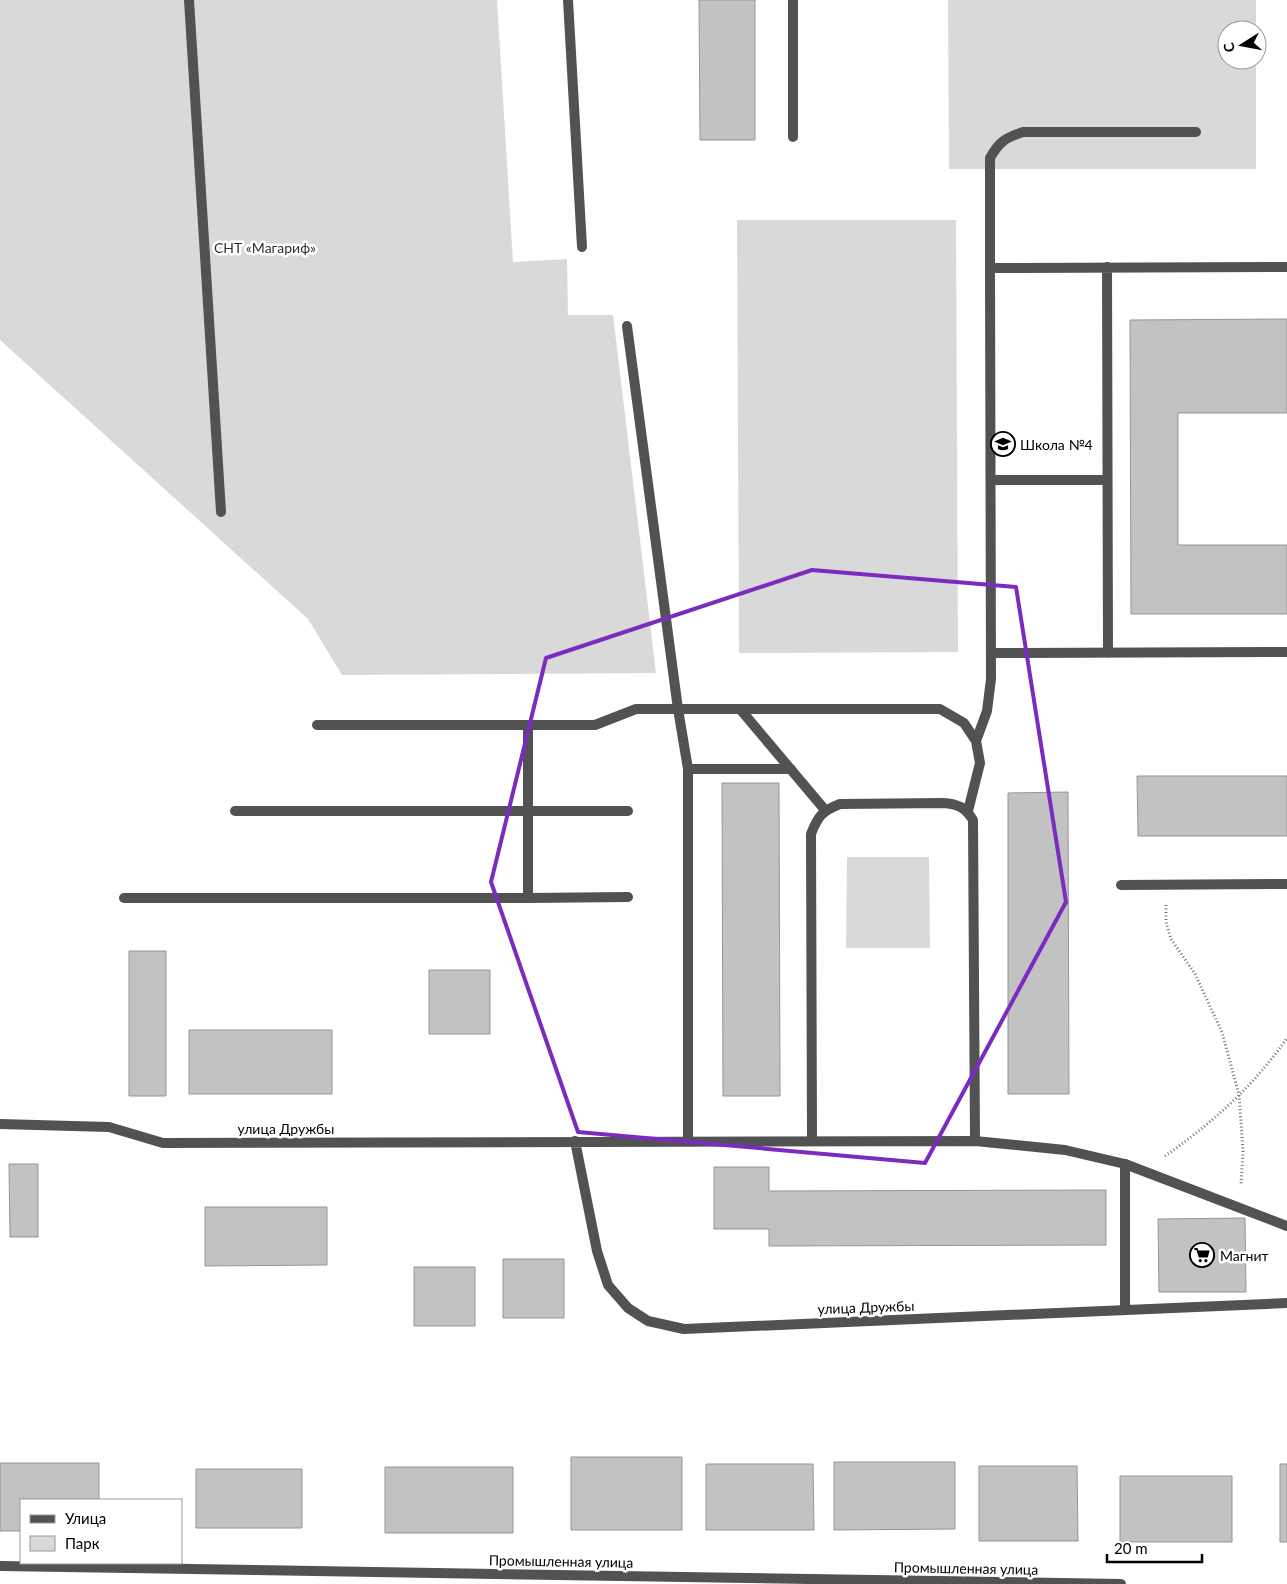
<svg xmlns="http://www.w3.org/2000/svg" width="1287" height="1584" font-family="Lato,sans-serif">
  <style>
    .green { fill: #d9d9d9 }
    .building { fill: #c2c2c2; stroke: #969696 }
    .lines { fill: none; stroke-linecap: round; stroke-linejoin: round }
    .path { stroke: #747474; stroke-width: 3; stroke-dasharray: 1 2.5; stroke-linecap: butt }
    .service { stroke: #525252; stroke-width: 10 }
    .minor { stroke: #525252; stroke-width: 10 }
    .marked { fill: none; stroke: #7b2cbf; stroke-width: 4; stroke-linejoin: round }
    .labels { text-anchor: middle; dominant-baseline: central; stroke-width: 5; stroke-linejoin: round; paint-order: stroke }
    .park-label { font-size: 14px; fill: #303030; stroke: #fff }
    .poi-label { font-size: 14px; fill: #000; stroke: #fff; text-anchor: start }
    .street-label { font-size: 14px; fill: #000; stroke: #fff }
  </style>
  <rect width="100%" height="100%" fill="#fff"/>
  <path class="green" d="M0 0H497L513 262 567 259 568 315H613L656 673 342 675 308 619 0 340Z
    M948 0H1256V30H1227V60H1256V169H949Z
    M737 220H956L958 652 739 653Z
    M847 857H929L930 948H846Z"/>
  <path class="building" d="M699 0H755V140H700Z
    M1287 319V413H1178V545H1287V614H1131L1130 320Z
    M1137 776H1287V836H1138Z
    M722 783H779L780 1096H723Z
    M1068 792 1069 1094H1008V793Z
    M129 951H166V1096H129Z
    M429 970H490V1034H429Z
    M189 1030H332V1094H189Z
    M9 1164H38V1237H10Z
    M714 1167H769V1191L1106 1190V1245L769 1246V1229H714Z
    M205 1207H327V1265L205 1266Z
    M1245 1218 1246 1292H1159L1158 1219Z
    M503 1259H564V1318H503Z
    M414 1267H475V1326H414Z
    M571 1457H682V1530H571Z
    M834 1462H955V1529L834 1530Z
    M0 1463H99V1500H21V1531H0Z
    M706 1464H813L814 1530H706Z
    M1280 1464H1287V1542H1280Z
    M979 1466H1077L1078 1541H979Z
    M385 1467H513V1533H385Z
    M196 1469H302V1528H196Z
    M1120 1476H1232V1542H1120Z"/>
  <g class="lines">
    <path class="path" d="M1166 905V922L1171 939 1195 974 1222 1032 1239 1095 1243 1151 1241 1185
      M1165 1156C1211 1124 1255 1085 1287 1038"/>
    <path class="service" d="M189 0 221 512
      M568 0 582 247
      M793 0V137
      M1107 267 1108 653
      M990 268V158C999 142 1005 138 1023 132H1196
      M991 480H1107
      M991 653 1287 652
      M740 709 825 810
      M317 725H595L636 709H678L627 326
      M976 741 987 711 991 679 990 268 1287 267
      M688 769H791
      M235 811H628
      M1121 885 1287 884
      M124 898H528V725
      M528 898 628 897
      M688 1141V769L678 709H940L964 723 976 741 980 763 968 811
      M812 1141 811 834C818 816 822 811 840 804L943 803C958 804 965 807 973 820L975 1141
      M1125 1164V1310"/>
    <path class="minor" d="M0 1124 109 1127 163 1143 975 1141 1065 1150 1125 1164 1287 1226
      M575 1141 597 1251 608 1285 628 1308 648 1321 684 1329 1287 1303
      M0 1566 1121 1584"/>
  </g>
  <path class="marked" d="M812 570 1016 587 1066 902 925 1163 578 1132 491 882 546 658Z"/>
  <defs>
    <symbol id="school-ring" viewBox="-11 -11 22 22"><circle r="9.5" fill="#fff" stroke="#000" stroke-width="1.5"/><path d="M0-5L7-2L0 1L-7-2ZM-4 1L0 2.5L4 1V4Q0 6-4 4Z" fill="#000"/></symbol>
    <symbol id="supermarket-ring" viewBox="-11 -11 22 22"><circle r="9.5" fill="#fff" stroke="#000" stroke-width="1.5"/><path d="M-6-5.5h2.5l.6 2H6L4.5 2H-2.5L-4.4-4H-6ZM-1.5 3.2a1.3 1.3 0 1 0 .1 0ZM3 3.2a1.3 1.3 0 1 0 .1 0Z" fill="#000"/></symbol>
  </defs>
  <g fill-rule="evenodd">
    <use href="#school-ring" x="989" y="430" width="28" height="28"/>
    <use href="#supermarket-ring" x="1188" y="1241" width="28" height="28"/>
  </g>
  <g class="labels">
    <g class="park-label">
      <text x="265" y="247">СНТ «Магариф»</text>
    </g>
    <g class="poi-label">
      <text x="1020" y="444">Школа №4</text>
      <text x="1220" y="1255">Магнит</text>
    </g>
    <g class="street-label">
      <text x="286" y="1128">улица Дружбы</text>
      <text transform="translate(866 1307) rotate(-2)">улица Дружбы</text>
      <text transform="translate(561 1561) rotate(1)">Промышленная улица</text>
      <text transform="translate(966 1568) rotate(1)">Промышленная улица</text>
    </g>
  </g>
  <rect x="20" y="1499" width="162" height="65" fill="#ffffff" stroke="#999999"/>
  <rect x="30" y="1515" width="25" height="8" fill="#525252" stroke="#999999"/>
  <text x="65" y="1524" font-size="15" fill="#000000">Улица</text>
  <rect x="30" y="1536" width="25" height="15" fill="#d9d9d9" stroke="#999999"/>
  <text x="65" y="1549" font-size="15" fill="#000000">Парк</text>
  <g transform="translate(1242 45) rotate(259)"><circle r="24" fill="#ffffff" stroke="#999999"/>
  <path d="M0-4L9 19L0 12L-9 19Z" fill="#000000"/>
  <text y="-8" font-size="14" font-weight="bold" text-anchor="middle" fill="#000000">С</text>
  </g>
  <path d="M1107 1554v8h95v-8" fill="none" stroke="#000000" stroke-width="2.5"/>
  <text x="1114" y="1554" font-size="15" fill="#000000" stroke="#ffffff" stroke-width="4" paint-order="stroke">20 m</text>
</svg>
